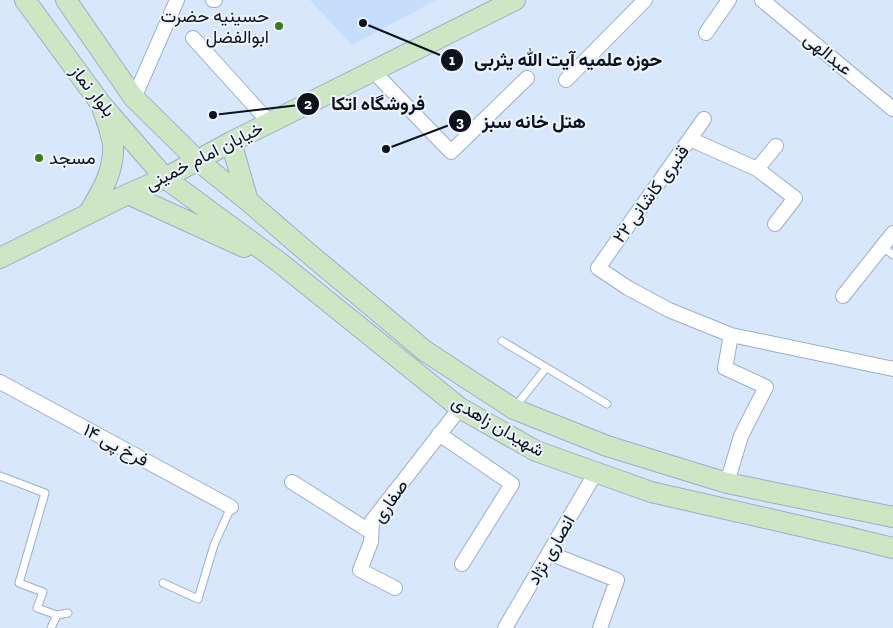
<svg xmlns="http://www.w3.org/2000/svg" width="893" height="628" font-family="'Zilla Slab',Vazirmatn,serif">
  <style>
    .built { fill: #c7ddfd }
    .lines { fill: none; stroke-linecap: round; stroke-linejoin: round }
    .lane-casing { stroke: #9daec7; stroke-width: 9 }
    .street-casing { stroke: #9daec7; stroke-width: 16 }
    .secondary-casing { stroke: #9daec7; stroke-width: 22 }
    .lane { stroke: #fff; stroke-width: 7 }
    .street { stroke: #fff; stroke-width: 14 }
    .secondary { stroke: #cfe6c5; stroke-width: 20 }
    .poi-dot { fill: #397a18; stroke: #edf4fe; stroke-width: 2 }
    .labels { text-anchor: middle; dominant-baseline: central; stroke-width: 4; stroke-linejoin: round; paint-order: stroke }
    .poi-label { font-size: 18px; fill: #0c121b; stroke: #edf4fe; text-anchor: end }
    .street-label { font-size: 18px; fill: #0c121b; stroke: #edf4fe }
    .leader { fill: none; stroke: #0c121b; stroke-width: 2 }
    .callout-dot { fill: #0c121b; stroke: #edf4fe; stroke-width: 2 }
    .mark-label { font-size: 15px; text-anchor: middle; font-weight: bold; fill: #fff }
    .callout-label { font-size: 19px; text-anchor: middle; font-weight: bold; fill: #0c121b; stroke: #edf4fe; stroke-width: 4; stroke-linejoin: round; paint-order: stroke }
  </style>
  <rect width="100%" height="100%" fill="#d9e7fc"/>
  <path class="built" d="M310 0H436L352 45Z"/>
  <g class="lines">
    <defs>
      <path id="lane" d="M882 246 893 255
        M502 341 607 404
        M515 407 546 368
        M0 476 45 493 19 583 43 592 37 608 57 615 51 628
        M163 583 198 599 214 545 231 507
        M57 615 68 613"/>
      <path id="street" d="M213 0H215
        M762 0 893 109
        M706 33 729 0
        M193 38 270 123
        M373 71 451 152 527 78
        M566 80 645 0
        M134 98 177 0
        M704 119 598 268 628 288 669 310 731 335 893 369
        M690 139 757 169 795 198 775 224
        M757 169 776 146
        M843 296 893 233
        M0 382 231 507
        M439 434 512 484 462 564
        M292 482 371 532
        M727 483 741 436 766 387 725 368 731 335
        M549 553 617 580 600 628
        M395 588 360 570 371 542 372 521 460 408
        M505 628 596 472"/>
      <path id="secondary" d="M25 0 101 104 165 178 279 262 460 408 536 451 651 492 844 536 893 548
        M66 0 134 98 197 160 248 201 300 246 425 351 514 409 607 446 727 483 893 517
        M231 142 248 201
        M128 194 244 247
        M88 214C101 193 115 170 113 144 111 133 107 121 103 110
        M0 258 128 194 165 178 231 142 515 0"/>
    </defs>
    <use href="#lane" class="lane-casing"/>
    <use href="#street" class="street-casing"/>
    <use href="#secondary" class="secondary-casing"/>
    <use href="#lane" class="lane"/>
    <use href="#street" class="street"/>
    <use href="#secondary" class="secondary"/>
  </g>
  <g class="poi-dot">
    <circle cx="279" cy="26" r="5"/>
    <circle cx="39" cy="158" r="5"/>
  </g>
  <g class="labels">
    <g class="poi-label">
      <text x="269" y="16">حسینیه حضرت<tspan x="269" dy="21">ابوالفضل</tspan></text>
      <text x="49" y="158" text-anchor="start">مسجد</text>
    </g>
    <g class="street-label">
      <text transform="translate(828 54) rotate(39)">عبدالهی</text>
      <text transform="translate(93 91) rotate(52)">بلوار نماز</text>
      <text transform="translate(204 156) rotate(-27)">خیابان امام خمینی</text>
      <text transform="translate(651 194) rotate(-54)">قنبری کاشانی ۲۲</text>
      <text transform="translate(498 426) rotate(30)">شهیدان زاهدی</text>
      <text transform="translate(116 445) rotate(28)">فرخ پی ۱۴</text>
      <text transform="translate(390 501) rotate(-55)">صفاری</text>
      <text transform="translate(551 550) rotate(-60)">انصاری نژاد</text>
    </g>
  </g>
  <path class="leader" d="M363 23L452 60M213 115L308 104M386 149L460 121"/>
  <g class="callout-dot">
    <circle cx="363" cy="23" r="5"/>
    <circle cx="213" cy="115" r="5"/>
    <circle cx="386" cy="149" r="5"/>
    <circle cx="452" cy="60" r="12"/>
    <circle cx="308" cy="104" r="12"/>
    <circle cx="460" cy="121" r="12"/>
  </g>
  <g class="mark-label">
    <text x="452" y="65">1</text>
    <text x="308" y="109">2</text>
    <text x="460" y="127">3</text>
  </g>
  <g class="callout-label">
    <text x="568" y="66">حوزه علمیه آیت الله یثربی</text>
    <text x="378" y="110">فروشگاه اتکا</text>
    <text x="534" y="128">هتل خانه سبز</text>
  </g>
</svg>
